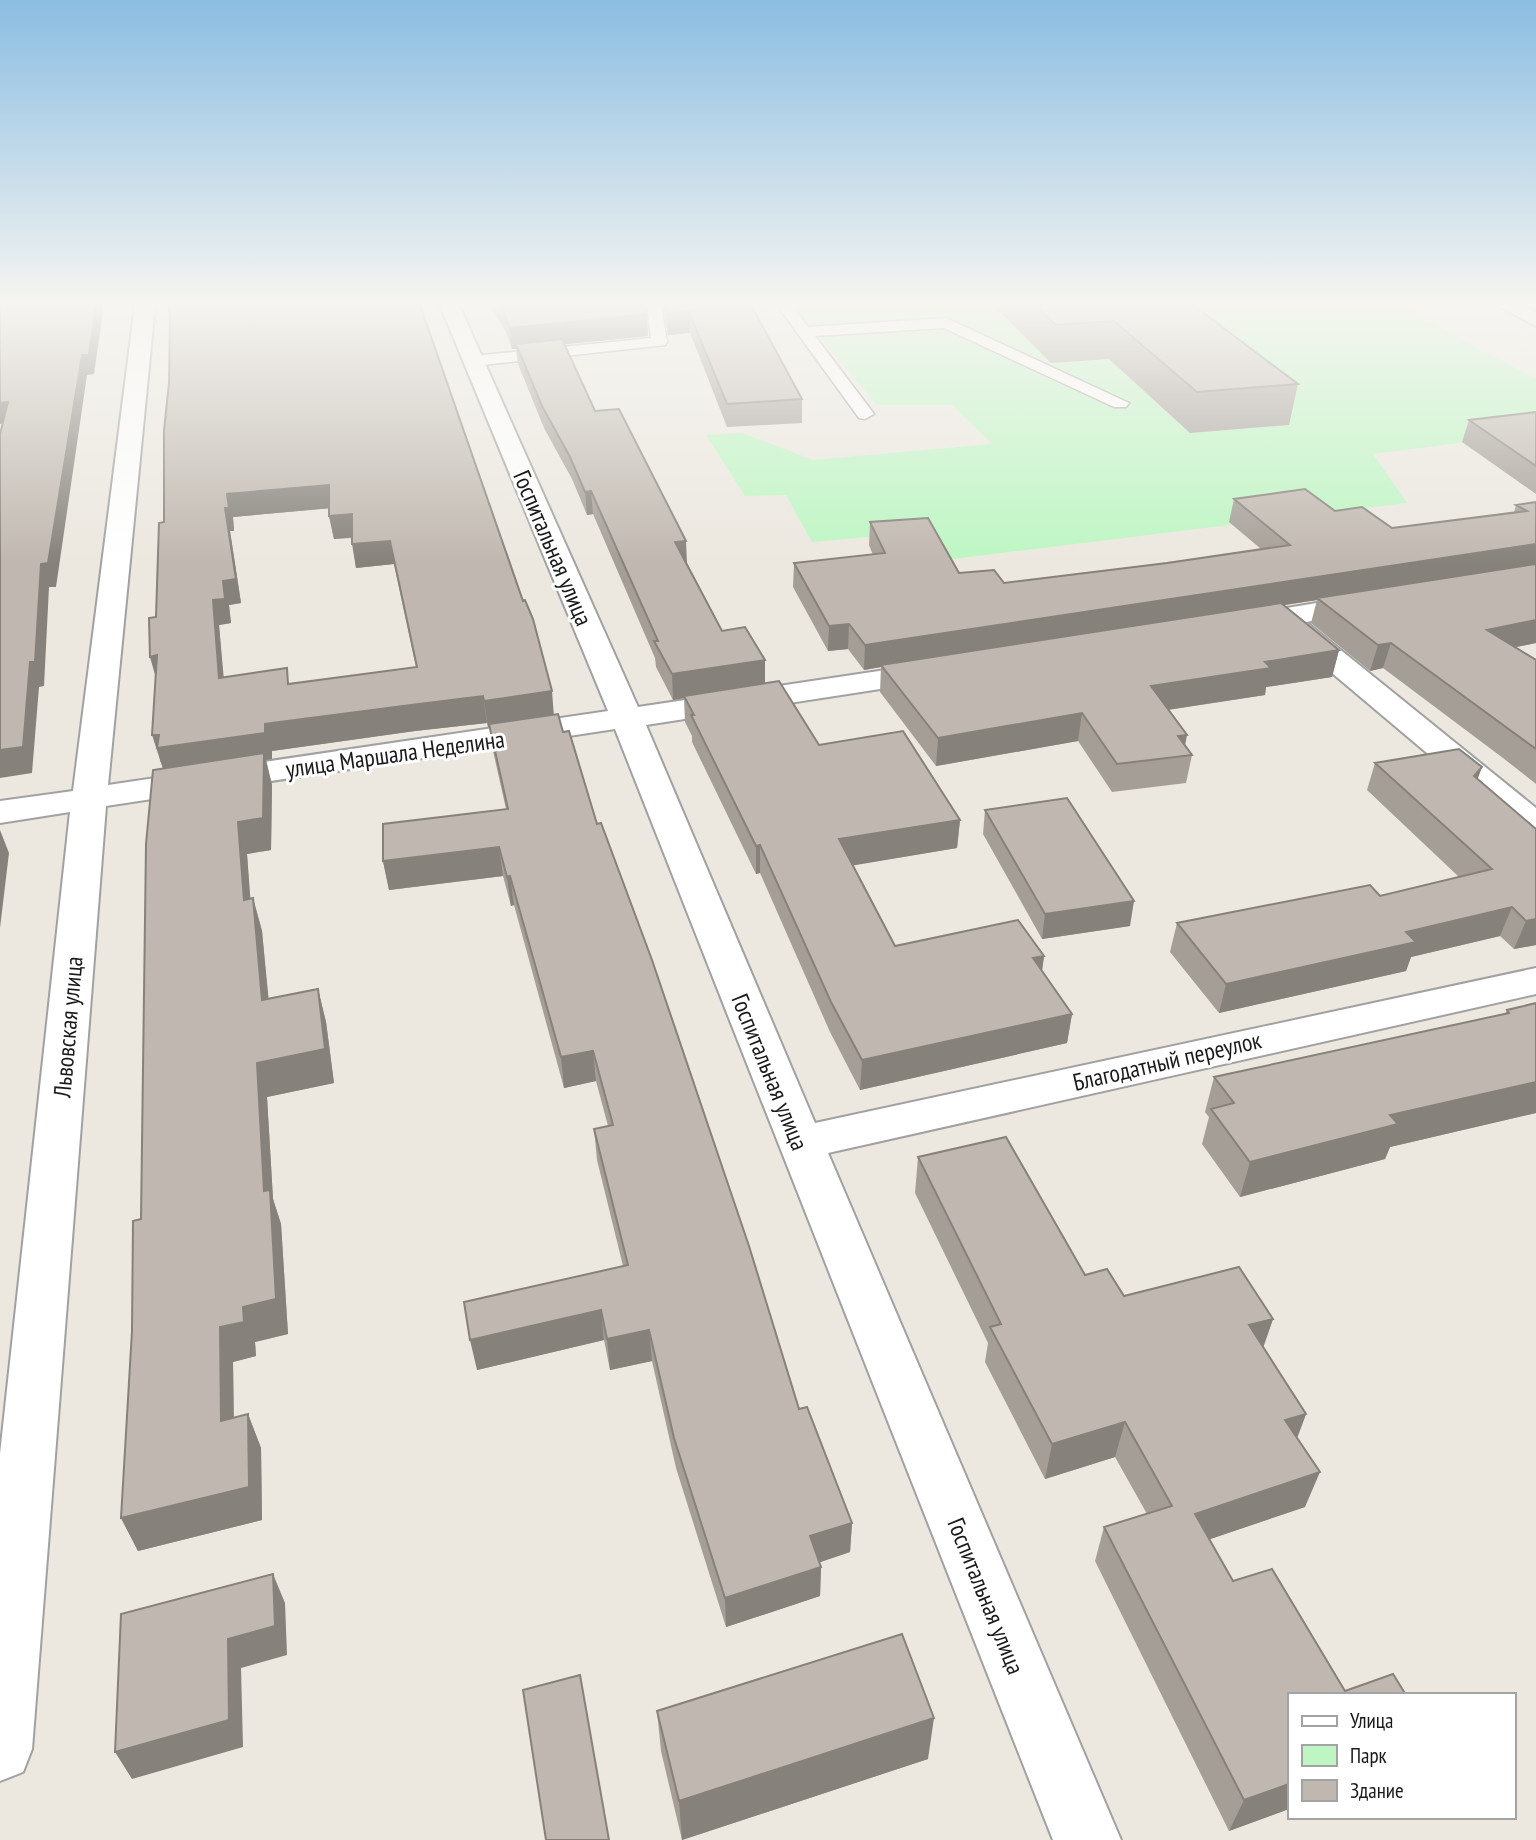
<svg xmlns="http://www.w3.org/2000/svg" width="1536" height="1840" font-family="'PT Sans Narrow',sans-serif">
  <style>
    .park { fill: #bdf6c3 }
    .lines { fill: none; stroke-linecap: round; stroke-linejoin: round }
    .service-casing { stroke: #a1a1a1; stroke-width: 3 }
    .minor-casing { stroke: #a1a1a1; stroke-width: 4 }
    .tertiary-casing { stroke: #a1a1a1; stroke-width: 4 }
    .service { fill: #fff; fill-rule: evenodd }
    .minor { fill: #fff; fill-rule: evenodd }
    .tertiary { fill: #fff; fill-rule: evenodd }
    .wall { fill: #a59e97; fill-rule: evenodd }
    .shaded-wall { fill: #86817b }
    .building { fill: #c0b8b0; stroke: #86817b; stroke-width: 2; fill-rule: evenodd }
    .labels { text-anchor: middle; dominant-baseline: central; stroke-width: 6; stroke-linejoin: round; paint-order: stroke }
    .street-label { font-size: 24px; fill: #1a1a1a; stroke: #fff }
  </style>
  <rect width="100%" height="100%" fill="#ece8e0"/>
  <path class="park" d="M793 305H1396L1536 379V433L1373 454 1407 503 945 560 924 532 812 542 786 495 745 496 706 435 742 433 813 460 992 444 952 405H877Z"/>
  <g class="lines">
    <defs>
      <path id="service" d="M647 305H661L667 342 665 345 473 366 465 361 473 356 651 338Z
        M777 305H792L808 327 946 318 1129 403 1126 407H1114L944 328 815 336 874 414 865 419 859 418Z"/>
      <path id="minor" d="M135 305H155L108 785 608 711 440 305H459L638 707 932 663 943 665 947 672 943 679 932 681 646 725 815 1123 1536 968V994L828 1153 1121 1840H1053L615 729 106 806 32 1749 23 1772 0 1781V1454L70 812 0 823V801L73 791Z
        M1365 595 1375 598 1379 604 1375 610 1306 622 1536 808V837L1523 834 1287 635 1282 629 1284 626 1244 633 1234 630 1229 624 1234 618 1244 615Z"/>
      <path id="tertiary" d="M1497 305H1522L1536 312V326Z"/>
    </defs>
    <use href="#service" class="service-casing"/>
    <use href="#minor" class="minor-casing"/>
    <use href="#tertiary" class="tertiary-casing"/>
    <use href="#service" class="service"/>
    <use href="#minor" class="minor"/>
    <use href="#tertiary" class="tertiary"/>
  </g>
  <path class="wall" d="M489 305H646L648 336 564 344 595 411 687 565 722 631 765 660V683L819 745 960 820 957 848 853 865 895 946 1044 956 1042 971 1072 1014 1067 1043 860 1090 830 1032 760 873 756 874 692 742V736L685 722 684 698 673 700 656 667 655 658 593 514 587 515 572 479 544 428 518 364 516 349H512L506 332Z
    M662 305H751L802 399V423L727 427 690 333 668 335Z
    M993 305H1193L1298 384 1289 425 1190 433 1109 359 1051 363Z
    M170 323 554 714 563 732 597 824 799 1409 852 1523 850 1552 820 1562 821 1567 820 1596 726 1627 676 1468 652 1361 610 1370 604 1340 477 1370 623 1266 597 1160 594 1129 608 1126 596 1081 564 1088 514 905 511 906 503 876 389 890 383 861 506 809 493 751 490 727H488L487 723 415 731 272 751V759L266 760 272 785 271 850 247 854 250 899 253 898 262 931 268 999 318 989 326 1022 334 1083 267 1097 273 1199 281 1224 288 1334 255 1342 256 1356 233 1362 234 1418 248 1414 261 1448 262 1520 138 1551 121 1518 141 1219 163 768 161 762H160L155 677 156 617 164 522 169 383ZM329 508V516L334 539 352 538 356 568 394 564 416 667 291 684 223 677 219 625 231 623 229 605 241 603 230 531H234L233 517Z
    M1536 412V494L1462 442 1469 420Z
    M1234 499 1335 511 1392 528 1514 512 1516 505 1536 502V643L1516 647 1536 660V784L1503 758 1383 668 1370 671 1311 623 1317 600 1284 605 1339 650 1332 677 1266 687 1265 695 1168 710 1185 746 1192 755 1186 783 1112 792 1078 741 936 766 880 692 881 667 864 670 848 649 828 651 793 587 794 563 873 555 869 545 870 522 959 573 1004 583 1167 563 1261 549 1229 522Z
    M1375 763 1478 779 1536 945 1514 949 1500 936 1411 957 1406 971 1219 1013 1170 952 1177 923 1380 896 1459 877 1367 790Z
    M985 810 1130 926 1042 939 983 834Z
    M1536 1003V1113L1390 1147 1385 1159 1240 1197 1202 1144 1209 1117 1205 1112 1214 1077 1505 1014 1507 1010Z
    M918 1157 1085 1275 1124 1296 1273 1319 1263 1347 1306 1414 1297 1438 1305 1507 1210 1539 1289 1809 1229 1831 1095 1561 1104 1527 1147 1514 1115 1457 1045 1479 985 1362 988 1343 915 1193Z
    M657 1711 928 1759 682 1840 661 1751Z"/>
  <path class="shaded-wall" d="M96 305H104L94 374 87 375 56 587H49L44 686 39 687 32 773 0 778V750L30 662 41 564 82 355Z
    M689 312 690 333 668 335V314Z
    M647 314 648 336 518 349 516 344V349H512L510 328Z
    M8 402 14 422 0 424V403Z
    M329 485 333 508 233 517 234 531H230L241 603 229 605 231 623 219 625 226 703 219 678 213 600 223 581 225 508 227 494Z
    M591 491 593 514 587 515 585 492Z
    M352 514 356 537 334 539 329 516Z
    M390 541 394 564 356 568 352 544Z
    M686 541 687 565 675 542Z
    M1536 544V566L1317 598V600L883 667 881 665V667L864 670 865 645Z
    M1536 620V643L1478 655 1487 630Z
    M849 624 848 649 828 651 829 626Z
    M1391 643 1383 668 1370 671 1378 645Z
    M1339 650 1332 677 1266 687 1265 695 1146 713 1151 686 1265 662Z
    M157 655V682L150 657Z
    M765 660V685L684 696V698L673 700 672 674Z
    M552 691 554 717 488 727 484 701Z
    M483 696 487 723 415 731 272 751V759L266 760 272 785 271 850 247 854 253 933 165 775 152 735 265 724 411 705Z
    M1082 713 1078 741 936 766 938 738Z
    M1187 735 1183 756 1178 736Z
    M1482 767 1472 795 1474 776Z
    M960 820 957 848 838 868 839 839Z
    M0 830 9 853 0 928Z
    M760 845V873L756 874V846Z
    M499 847 503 876 389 890 383 861Z
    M510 876 514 905 511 906 507 877Z
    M253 898 262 931 272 1034 262 1000Z
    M1134 901 1130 926 1042 939 1045 914Z
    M1512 907 1500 936 1411 957 1406 971 1219 1013 1226 984 1406 932Z
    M1536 919V945L1514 949 1526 921Z
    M1044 956 1040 985 1033 958Z
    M318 989 326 1022 334 1083 267 1097 273 1199 281 1224 288 1334 255 1342 256 1356 233 1362 234 1455 221 1421 220 1327 243 1307 264 1191 257 1063Z
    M1072 1014 1067 1043 860 1090 862 1060Z
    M593 1051 596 1081 564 1088 561 1057Z
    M1536 1082V1113L1390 1147 1385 1159 1240 1197 1250 1162 1390 1115Z
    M601 1310 604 1340 477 1370 470 1340Z
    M1273 1319 1261 1354 1249 1325Z
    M649 1330 652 1361 610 1370 607 1339Z
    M248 1414 261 1448 262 1520 138 1551 121 1518Z
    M1306 1414 1293 1449 1285 1420Z
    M1125 1422 1115 1457 1045 1479 1052 1444Z
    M1320 1472 1305 1507 1184 1548 1195 1514Z
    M852 1523 850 1552 809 1566 810 1536Z
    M821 1567 820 1596 726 1627 725 1598Z
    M273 1574 285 1603 287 1655 241 1668 243 1747 132 1779 115 1752 228 1639Z
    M934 1718 928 1759 682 1840 679 1801Z
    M1289 1784V1809L1229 1831 1244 1800Z"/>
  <path class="building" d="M0 305H96L89 355H82L48 563 41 564 35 662H30L23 747 0 750V434L8 402 0 403Z
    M169 305H420L523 601 525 600 533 619 552 691 484 701 483 696 411 705 265 724V733L157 748 159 735H152L157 655 150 657 149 618 156 617 159 523 164 522V430L169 383 170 323ZM329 485V516L352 514V544L390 541 417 667 288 684 287 668 219 678 213 600 225 599 223 581 236 579 225 508H229L227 494Z
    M500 305H646L647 314 510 328Z
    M666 305H751L802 399 727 404 689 312 668 314Z
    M1035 305H1193L1298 384 1197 392 1114 321 1056 325Z
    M562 339 595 411 619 409 686 541 675 542 722 631 745 627 765 660 672 674 654 641H658L591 491 585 492 570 457 542 406 516 344Z
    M1536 412V466L1469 420Z
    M1305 489 1335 511 1362 507 1392 528 1527 511 1516 505 1536 502V544L865 645 849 624 829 626 794 563 885 553 870 522 928 518 959 573 994 570 1004 583 1167 563 1290 545 1234 499Z
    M1536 564V620L1487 630 1536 660V749L1391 643 1378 645 1317 598Z
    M1281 603 1339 650 1265 662 1271 668 1151 686 1187 735 1178 736 1192 755 1117 764 1082 713 938 738 881 665Z
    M779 681 819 745 903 731 960 820 839 839 895 946 1018 920 1044 956 1033 958 1072 1014 862 1060 831 1002 760 845 756 846 691 715H694L684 696Z
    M558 714 563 732 569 731 597 824 601 823 652 960 749 1246 799 1409 807 1407 852 1523 810 1536 821 1567 725 1598 674 1438 649 1330 607 1339 601 1310 470 1340 464 1302 628 1265 594 1129 613 1125 593 1051 561 1057 510 876 507 877 499 847 383 861V824L508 809 489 724Z
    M1459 749 1482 767 1474 776 1536 829V919L1526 921 1512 907 1406 932 1416 942 1226 984 1177 923 1370 885 1380 896 1492 869 1375 763Z
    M264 753 263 818 238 822 244 900 253 898 262 1000 318 989 325 1049 257 1063 264 1191 270 1190 276 1299 243 1307 244 1322 220 1327 221 1421 248 1414 249 1487 121 1518 132 1331 133 1221 141 1219 146 844 153 770Z
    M1067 798 1134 901 1045 914 985 810Z
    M1536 1003V1082L1390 1115 1398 1124 1250 1162 1211 1109 1234 1103 1214 1077 1509 1013 1507 1010Z
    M1006 1137 1085 1275 1107 1269 1124 1296 1239 1267 1273 1319 1249 1325 1306 1414 1285 1420 1320 1472 1195 1514 1233 1581 1272 1569 1345 1691 1393 1674 1406 1695H1289V1784L1244 1800 1104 1527 1172 1506 1125 1422 1052 1444 990 1327 1001 1324 918 1157Z
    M273 1574 275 1626 228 1639 229 1720 115 1752 121 1614Z
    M902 1634 934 1718 679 1801 657 1711Z
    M580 1675 609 1840H546L523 1690Z"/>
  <linearGradient id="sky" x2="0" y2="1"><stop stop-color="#8bbde2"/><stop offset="0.54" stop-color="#f6f5f1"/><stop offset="1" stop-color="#f6f5f1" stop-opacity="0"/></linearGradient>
  <rect width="1536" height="563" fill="url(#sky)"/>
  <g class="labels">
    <g class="street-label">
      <text transform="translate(553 548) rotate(67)">Госпитальная улица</text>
      <text transform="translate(395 754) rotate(-8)">улица Маршала Неделина</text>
      <text transform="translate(68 1027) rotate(-85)">Львовская улица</text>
      <text transform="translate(1167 1061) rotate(-13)">Благодатный переулок</text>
      <text transform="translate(770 1072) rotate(68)">Госпитальная улица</text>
      <text transform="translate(986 1596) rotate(68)">Госпитальная улица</text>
    </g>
  </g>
  <rect x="1288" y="1693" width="228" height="126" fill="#ffffff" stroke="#a3a3a3" stroke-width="2"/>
  <rect x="1302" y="1716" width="35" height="10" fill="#ffffff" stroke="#a3a3a3" stroke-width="2"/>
  <text x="1350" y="1728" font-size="21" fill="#1a1a1a">Улица</text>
  <rect x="1302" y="1745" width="35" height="21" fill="#bdf6c3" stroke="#a3a3a3" stroke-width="2"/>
  <text x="1350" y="1763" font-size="21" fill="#1a1a1a">Парк</text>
  <rect x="1302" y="1780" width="35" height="21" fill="#c0b8b0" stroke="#a3a3a3" stroke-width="2"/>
  <text x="1350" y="1798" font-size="21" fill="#1a1a1a">Здание</text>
</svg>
